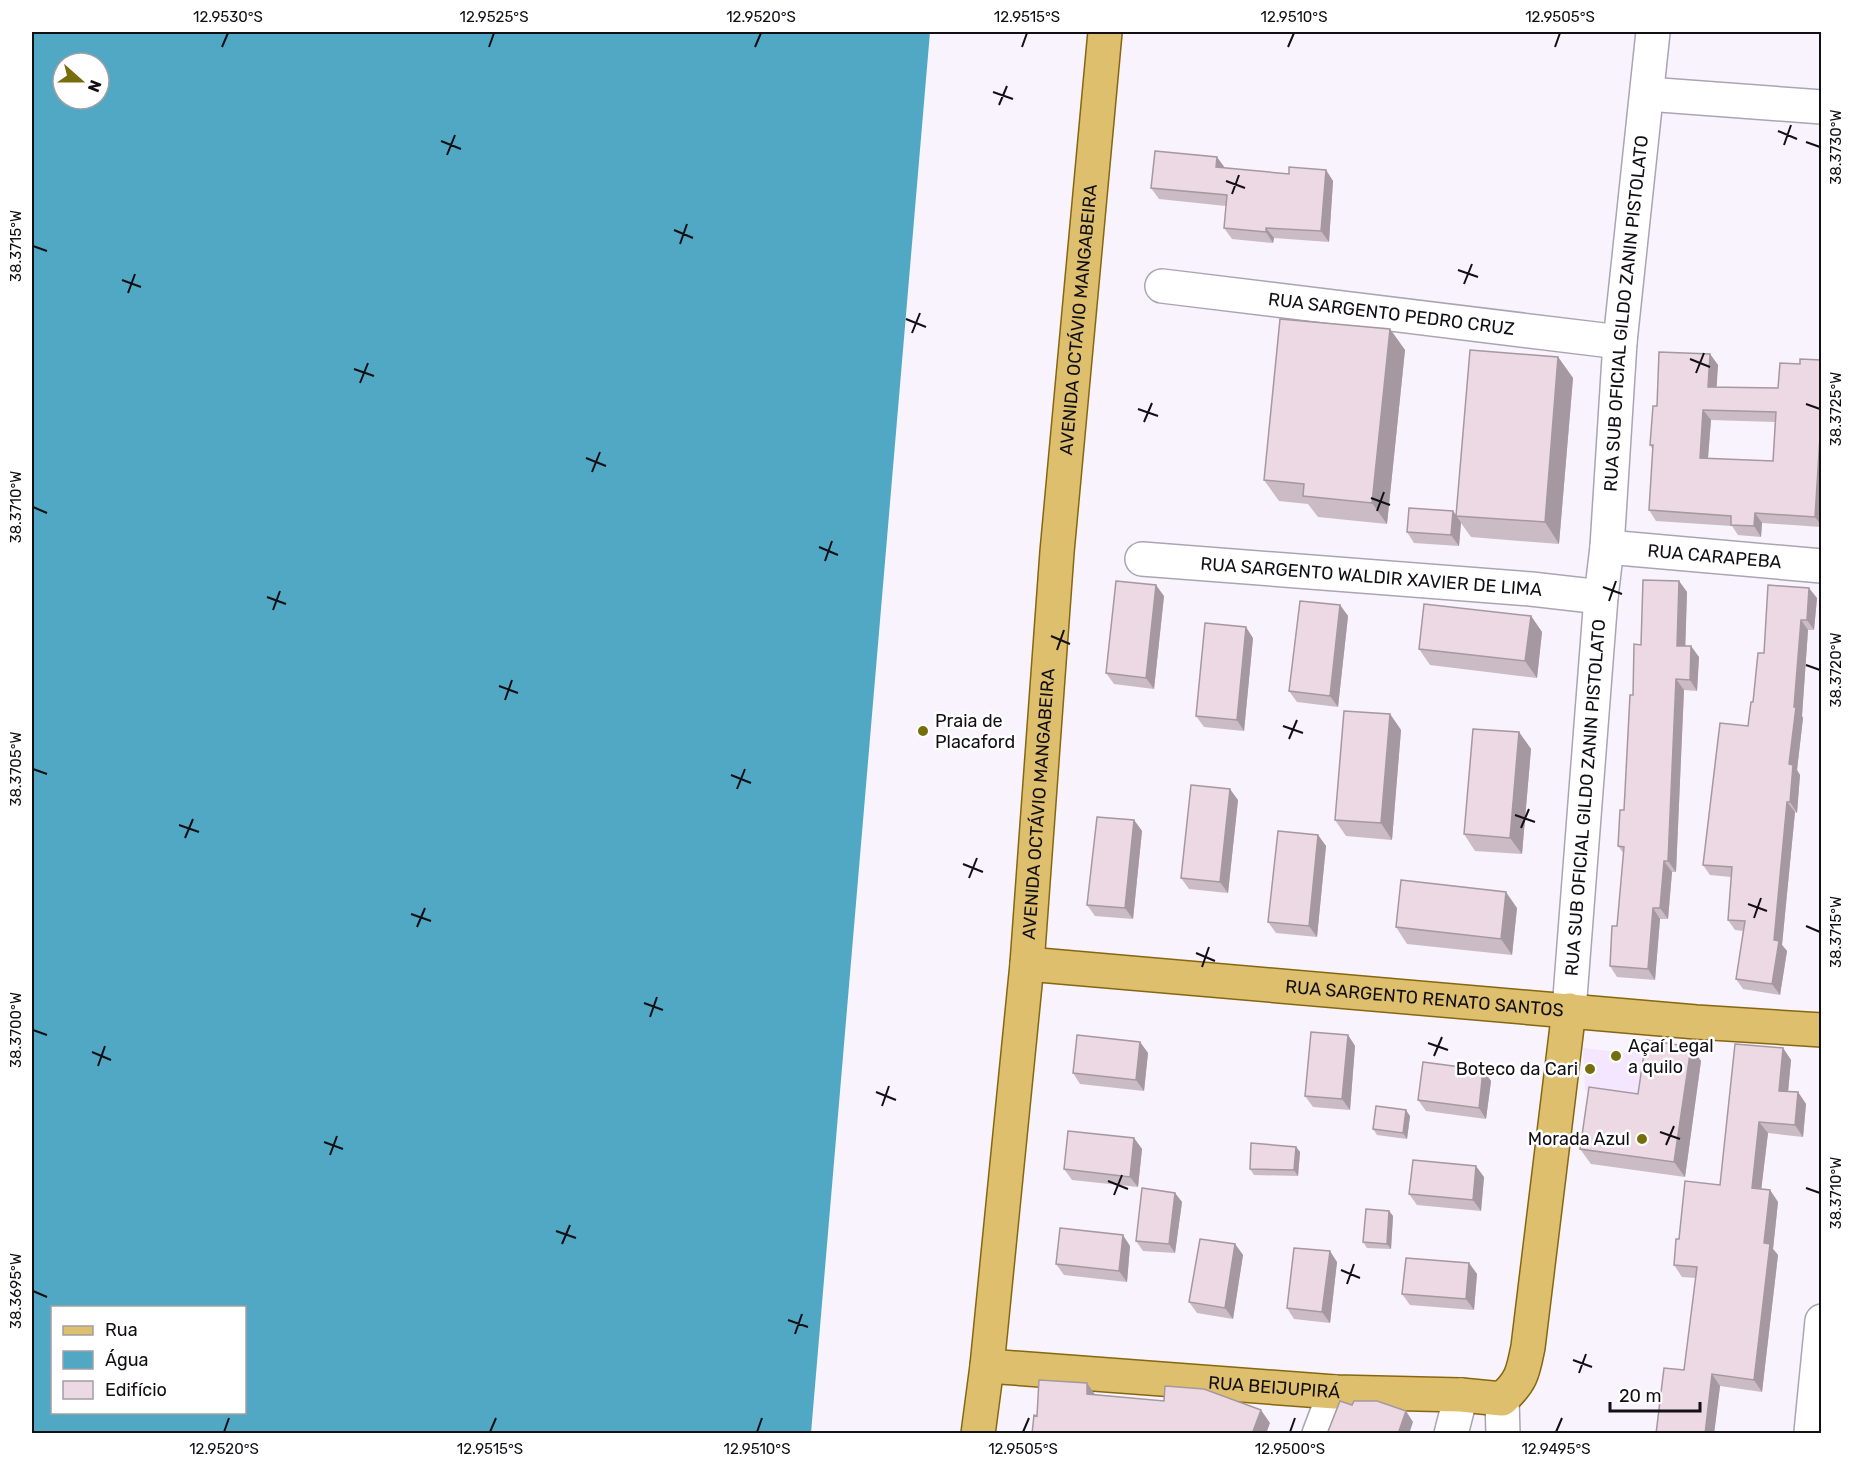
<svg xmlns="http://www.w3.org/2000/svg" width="1853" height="1465" font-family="Rubik,sans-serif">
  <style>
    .built { fill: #f3e6fe }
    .water { fill: #51a8c4; fill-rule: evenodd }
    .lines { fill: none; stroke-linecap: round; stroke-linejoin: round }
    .minor-casing { stroke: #aca4b4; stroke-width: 36 }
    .major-casing { stroke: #876610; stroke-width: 36 }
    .minor { stroke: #fff; stroke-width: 33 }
    .major { stroke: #ddbf6e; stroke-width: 33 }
    .wall { fill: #cbbbc4; fill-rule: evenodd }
    .shaded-wall { fill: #a598a0 }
    .building { fill: #ecd9e4; stroke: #a598a0; stroke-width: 1.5; fill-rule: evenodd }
    .ticks { fill: none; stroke: #120f15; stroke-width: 2 }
    .poi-dot { fill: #766e0d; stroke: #fff; stroke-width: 2 }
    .labels { text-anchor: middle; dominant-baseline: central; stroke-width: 5; stroke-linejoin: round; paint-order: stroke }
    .street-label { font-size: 18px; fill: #120f15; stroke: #fff }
    .poi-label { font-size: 18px; fill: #120f15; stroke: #fff; text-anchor: start }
    .neatline { fill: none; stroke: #120f15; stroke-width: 2 }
    .ticks-label { font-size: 15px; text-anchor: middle; fill: #120f15 }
  </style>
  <rect width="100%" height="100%" fill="#f8f3fd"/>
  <path class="built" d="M1631 1038 1652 1043 1644 1097 1585 1090 1583 1048 1627 1053Z"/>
  <path class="water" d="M32 32H930L811 1433H32ZM63 63H99V99H63ZM52 1308H244V1412H52Z"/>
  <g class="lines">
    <defs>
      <g id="minor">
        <path d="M1647 94 1822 107"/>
        <path id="s1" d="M1162 286 1620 342"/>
        <path id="s2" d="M1607 547 1822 566"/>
        <path id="s3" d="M1142 559 1531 589 1601 597"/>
        <path id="s4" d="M1569 1010 1601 597 1607 547 1620 342 1653 32"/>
        <path d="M1502 1399 1503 1434"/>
        <path d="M1811 1432 1822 1321"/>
        <path d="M1319 1434 1335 1392"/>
        <path d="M1451 1434 1461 1395"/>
      </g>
      <g id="major">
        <path id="s5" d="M1027 964 1696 1022 1822 1030"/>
        <path id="s6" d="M987 1366 1335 1392 1461 1395 1502 1399C1522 1381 1523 1372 1528 1347L1569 1010"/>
        <path id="s7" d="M978 1434 987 1366 1027 964 1057 552 1105 32"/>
      </g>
    </defs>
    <use href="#minor" class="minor-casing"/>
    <use href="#major" class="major-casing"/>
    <use href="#minor" class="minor"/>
    <use href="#major" class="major"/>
  </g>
  <path class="wall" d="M1225 168 1289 174 1326 170 1333 181 1329 242 1274 238 1273 243 1232 239 1224 228 1226 206 1159 199 1151 188Z
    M1390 329 1405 350 1387 524 1318 517 1308 504 1279 501 1264 480Z
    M1710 354 1718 365 1716 387 1778 388 1800 364 1821 360V527L1762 523 1761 537 1738 535 1732 526 1656 521 1649 510 1653 450 1650 445 1657 406ZM1711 420 1775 422 1773 461 1708 459Z
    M1558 357 1573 378 1559 544 1471 537 1456 516Z
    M1453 511 1461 522 1459 546 1414 543 1407 532Z
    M1679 581 1687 592 1685 646 1699 657 1697 691 1684 690 1676 872H1672L1668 919H1660L1655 980 1617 977 1610 966 1617 926 1624 854 1618 846 1624 810 1641 645Z
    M1164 596 1154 689 1114 684 1106 673Z
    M1817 598 1814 630H1808L1802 716 1803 718 1797 770 1800 775 1797 813 1795 812 1782 945 1787 951 1780 995 1743 989 1736 979 1743 931 1735 930 1728 920 1731 877 1710 875 1703 865 1748 726 1764 653Z
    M1340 605 1348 616 1338 707 1297 702 1289 691Z
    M1531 616 1542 632 1537 678 1430 665 1419 649Z
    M1253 638 1244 731 1204 727 1196 716Z
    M1390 714 1401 730 1392 840 1346 836 1335 820Z
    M1519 732 1531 749 1522 854 1475 851 1464 834Z
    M1238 800 1228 893 1189 889 1181 878Z
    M1134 820 1142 831 1133 919 1095 916 1087 905Z
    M1318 835 1326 846 1317 937 1276 933 1268 922Z
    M1517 908 1512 955 1407 944 1396 927Z
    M1348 1035 1355 1046 1350 1110 1313 1107 1305 1096Z
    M1140 1042 1148 1053 1144 1091 1080 1084 1073 1073Z
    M1691 1047 1701 1061 1685 1177 1591 1164 1580 1149 1638 1094Z
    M1783 1048 1791 1060 1788 1092H1798L1806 1104 1803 1137 1768 1133 1761 1189 1770 1190 1778 1202 1773 1249 1778 1255 1762 1392 1720 1386 1714 1434H1656L1684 1370 1696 1278 1682 1277 1674 1265 1679 1239 1720 1185Z
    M1483 1070 1491 1081 1486 1119 1426 1111 1418 1100Z
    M1410 1116 1407 1139 1377 1135 1373 1129Z
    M1134 1138 1142 1149 1138 1187 1072 1180 1064 1169Z
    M1296 1147 1300 1152 1298 1176 1254 1175 1250 1169Z
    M1484 1177 1481 1211 1417 1205 1409 1194Z
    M1175 1193 1182 1202 1175 1253 1143 1251 1136 1241Z
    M1389 1211 1393 1216 1391 1249 1367 1248 1363 1242Z
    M1235 1244 1243 1255 1233 1319 1197 1313 1189 1302Z
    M1130 1246 1127 1282 1064 1275 1056 1264Z
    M1337 1262 1330 1323 1294 1319 1287 1308Z
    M1469 1263 1477 1274 1474 1310 1410 1305 1402 1294Z"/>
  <path class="shaded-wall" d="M1217 157 1225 168 1216 167Z
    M1326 170 1333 181 1329 242 1321 231Z
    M1266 228 1274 238 1273 243 1266 232Z
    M1390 329 1405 350 1387 524 1372 503Z
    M1710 354 1718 365 1716 397 1708 387Z
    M1558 357 1573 378 1559 544 1545 522Z
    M1703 410 1711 420 1707 469 1700 458Z
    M1821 421V525L1815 517Z
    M1453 511 1461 522 1459 546 1451 535Z
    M1755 513 1762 523 1761 537 1754 526Z
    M1679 581 1687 592 1685 657 1677 646Z
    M1156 585 1164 596 1154 689 1146 678Z
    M1809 588 1817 598 1814 630 1807 620Z
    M1340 605 1348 616 1338 707 1330 696Z
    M1531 616 1542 632 1537 678 1525 661Z
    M1801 620 1808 630 1802 716 1803 718 1797 770 1800 775 1797 813 1790 802 1789 764Z
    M1246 627 1253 638 1244 731 1237 720Z
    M1691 646 1699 657 1697 691 1690 680Z
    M1676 679 1684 690 1676 872 1668 861Z
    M1390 714 1401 730 1392 840 1381 823Z
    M1519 732 1531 749 1522 854 1510 838Z
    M1230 789 1238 800 1228 893 1220 882Z
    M1787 802 1795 812 1782 945 1787 951 1780 995 1772 984 1774 940Z
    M1134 820 1142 831 1133 919 1125 908Z
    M1318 835 1326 846 1317 937 1309 926Z
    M1664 861 1672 872 1668 919 1660 908Z
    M1506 892 1517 908 1512 955 1501 939Z
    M1653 908 1660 919 1655 980 1648 969Z
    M1348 1035 1355 1046 1350 1110 1342 1099Z
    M1140 1042 1148 1053 1144 1091 1136 1080Z
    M1691 1047 1701 1061 1685 1177 1674 1162Z
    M1783 1048 1791 1060 1787 1103 1779 1091Z
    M1483 1070 1491 1081 1486 1119 1479 1108Z
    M1798 1092 1806 1104 1803 1137 1795 1125Z
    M1406 1110 1410 1116 1407 1139 1403 1133Z
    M1759 1122 1768 1133 1760 1200 1752 1188Z
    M1134 1138 1142 1149 1138 1187 1130 1177Z
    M1296 1147 1300 1152 1298 1176 1294 1170Z
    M1476 1166 1484 1177 1481 1211 1473 1200Z
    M1770 1190 1778 1202 1773 1249 1778 1255 1762 1392 1754 1380 1764 1243Z
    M1175 1193 1182 1202 1175 1253 1169 1244Z
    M1389 1211 1393 1216 1391 1249 1387 1244Z
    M1123 1235 1130 1246 1127 1282 1119 1271Z
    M1235 1244 1243 1255 1233 1319 1225 1308Z
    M1330 1251 1337 1262 1330 1323 1322 1312Z
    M1469 1263 1477 1274 1474 1310 1466 1299Z
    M1712 1374 1720 1386 1714 1434H1705Z
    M1087 1383 1096 1396 1087 1394Z
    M1261 1410 1270 1423 1266 1434H1252Z
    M1406 1411 1413 1422 1409 1434H1398Z"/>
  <path class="building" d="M1155 151 1217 157 1216 167 1289 174V167L1326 170 1321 231 1266 228V232L1224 228 1227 195 1151 188Z
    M1280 319 1390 329 1372 503 1303 496 1304 484 1264 480Z
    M1470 350 1558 357 1545 522 1456 516Z
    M1659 352 1710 354 1708 387 1778 388 1780 363 1800 364V359L1821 360V421L1815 517 1755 513 1754 526 1731 525V516L1649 510 1653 445H1650L1653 406H1657ZM1703 410 1776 412 1773 461 1700 458Z
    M1409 508 1453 511 1451 535 1407 532Z
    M1643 580 1679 581 1677 646H1691L1690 680 1676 679 1668 861H1664L1660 908H1653L1648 969 1610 966 1612 926H1617L1624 847 1618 846 1620 810H1624L1630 695H1633L1634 644 1641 645Z
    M1116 581 1156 585 1146 678 1106 673Z
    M1768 585 1809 588 1807 620H1801L1794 707H1796L1789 764 1793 765 1790 802H1787L1774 940 1779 941 1772 984 1736 979 1745 921 1728 920 1732 867 1703 865 1720 723 1748 726 1751 702H1753L1758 653H1764Z
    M1300 601 1340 605 1330 696 1289 691Z
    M1424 604 1531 616 1525 661 1419 649Z
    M1205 623 1246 627 1237 720 1196 716Z
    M1344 711 1390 714 1381 823 1335 820Z
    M1473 729 1519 732 1510 838 1464 834Z
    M1191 785 1230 789 1220 882 1181 878Z
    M1097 817 1134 820 1125 908 1087 905Z
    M1278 831 1318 835 1309 926 1268 922Z
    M1401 880 1506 892 1501 939 1396 927Z
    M1311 1032 1348 1035 1342 1099 1305 1096Z
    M1077 1035 1140 1042 1136 1080 1073 1073Z
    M1646 1040 1691 1047 1674 1162 1580 1149 1589 1087 1638 1094Z
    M1735 1044 1783 1048 1779 1091 1798 1092 1795 1125 1759 1122 1752 1188 1770 1190 1764 1243 1770 1244 1754 1380 1712 1374 1705 1434H1656L1664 1368 1684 1370 1697 1267 1674 1265 1676 1239H1679L1685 1181 1720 1185Z
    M1423 1062 1483 1070 1479 1108 1418 1100Z
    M1376 1106 1406 1110 1403 1133 1373 1129Z
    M1068 1131 1134 1138 1130 1177 1064 1169Z
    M1251 1143 1296 1147 1294 1170 1250 1169Z
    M1413 1160 1476 1166 1473 1200 1409 1194Z
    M1142 1188 1175 1193 1169 1244 1136 1241Z
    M1366 1209 1389 1211 1387 1244 1363 1242Z
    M1060 1228 1123 1235 1119 1271 1056 1264Z
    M1200 1239 1235 1244 1225 1308 1189 1302Z
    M1294 1248 1330 1251 1322 1312 1287 1308Z
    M1406 1258 1469 1263 1466 1299 1402 1294Z
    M1039 1380 1087 1383V1394L1164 1401 1165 1386 1204 1389 1261 1410 1252 1434H1032L1034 1415 1037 1416Z
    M1340 1401 1352 1405 1354 1401H1377L1406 1411 1398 1434H1327Z"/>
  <path class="ticks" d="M222 47 228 33M489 47 494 33M755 47 761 33M1022 47 1027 33M1288 47 1294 33M1555 47 1560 33M993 92 1013 99M999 105 1007 86M1778 131 1797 139M441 141 461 149M1806 142 1820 147M1784 145 1791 125M447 155 455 135M1226 181 1245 188M1232 194 1239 175M674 230 693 238M680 244 687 224M33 246 47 251M1458 270 1478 277M122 280 141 287M1464 284 1472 264M128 293 135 274M906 319 926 327M912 333 920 313M1690 359 1710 367M354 369 374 376M1696 373 1704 353M360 383 368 363M1806 404 1820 409M1138 409 1158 416M1144 422 1152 403M586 458 606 466M592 472 600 452M1371 498 1390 505M33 507 47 513M1377 511 1384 492M819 547 838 555M825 561 832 541M1603 587 1622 594M267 597 286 604M1609 601 1616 581M273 610 280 591M1051 636 1070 644M1057 650 1064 630M1806 665 1820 670M499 686 518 693M505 700 512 680M1283 726 1303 733M1289 739 1297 720M33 769 47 774M731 775 751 783M737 789 745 769M1515 815 1535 822M179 825 199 832M1521 828 1529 809M185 838 193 819M963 864 983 872M969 878 977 858M1748 904 1767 911M411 914 431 921M1754 918 1761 898M1806 926 1820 932M417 927 425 908M1196 953 1215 961M1202 967 1209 947M644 1003 663 1010M650 1017 657 997M33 1030 47 1035M1428 1043 1448 1050M92 1052 111 1060M1434 1056 1442 1037M98 1066 105 1046M876 1092 896 1100M882 1106 889 1086M1660 1132 1680 1139M324 1142 343 1149M1666 1145 1674 1126M330 1155 337 1136M1108 1181 1128 1189M1806 1188 1820 1193M1114 1195 1122 1175M556 1231 576 1238M562 1244 570 1225M1341 1270 1360 1278M1347 1284 1354 1264M33 1291 47 1297M788 1320 808 1327M795 1334 802 1314M1573 1360 1592 1367M1579 1373 1586 1354M224 1432 229 1418M490 1432 496 1418M757 1432 762 1418M1023 1432 1029 1418M1290 1432 1295 1418M1556 1432 1562 1418"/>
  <g class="poi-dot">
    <circle cx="923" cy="731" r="6"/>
    <circle cx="1616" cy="1056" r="6"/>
    <circle cx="1590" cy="1069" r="6"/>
    <circle cx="1642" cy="1139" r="6"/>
  </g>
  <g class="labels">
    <g class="street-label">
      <text stroke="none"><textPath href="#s4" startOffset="699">RUA SUB OFICIAL GILDO ZANIN PISTOLATO</textPath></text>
      <text stroke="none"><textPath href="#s1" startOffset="231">RUA SARGENTO PEDRO CRUZ</textPath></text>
      <text stroke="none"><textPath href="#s7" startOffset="1119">AVENIDA OCTÁVIO MANGABEIRA</textPath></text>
      <text stroke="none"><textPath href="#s2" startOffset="108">RUA CARAPEBA</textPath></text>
      <text stroke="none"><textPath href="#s3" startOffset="230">RUA SARGENTO WALDIR XAVIER DE LIMA</textPath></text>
      <text stroke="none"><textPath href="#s4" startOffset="213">RUA SUB OFICIAL GILDO ZANIN PISTOLATO</textPath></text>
      <text stroke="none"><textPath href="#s7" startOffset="633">AVENIDA OCTÁVIO MANGABEIRA</textPath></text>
      <text stroke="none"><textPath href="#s5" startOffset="399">RUA SARGENTO RENATO SANTOS</textPath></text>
      <text stroke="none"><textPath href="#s6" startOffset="288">RUA BEIJUPIRÁ</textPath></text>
    </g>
    <g class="poi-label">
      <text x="935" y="721">Praia de<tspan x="935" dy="21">Placaford</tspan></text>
      <text x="1628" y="1046">Açaí Legal<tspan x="1628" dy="21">a quilo</tspan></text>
      <text x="1578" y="1069" text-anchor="end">Boteco da Cari</text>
      <text x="1630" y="1139" text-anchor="end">Morada Azul</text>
    </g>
  </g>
  <rect width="1853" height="1465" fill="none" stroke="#ffffff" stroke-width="66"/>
  <rect x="51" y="1306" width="195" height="108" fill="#ffffff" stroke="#a09fa1" stroke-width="1.5"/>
  <rect x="63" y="1326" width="30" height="9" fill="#ddbf6e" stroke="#a09fa1" stroke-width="1.5"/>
  <text x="105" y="1336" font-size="18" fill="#120f15">Rua</text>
  <rect x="63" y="1351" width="30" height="18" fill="#51a8c4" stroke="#a09fa1" stroke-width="1.5"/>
  <text x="105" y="1366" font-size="18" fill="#120f15">Água</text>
  <rect x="63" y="1381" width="30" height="18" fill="#ecd9e4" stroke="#a09fa1" stroke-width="1.5"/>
  <text x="105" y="1396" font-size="18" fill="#120f15">Edifício</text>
  <g transform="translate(81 81) rotate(111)"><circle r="28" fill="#ffffff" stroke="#a09fa1" stroke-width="1.5"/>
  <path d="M0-4.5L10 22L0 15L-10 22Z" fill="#766e0d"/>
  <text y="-9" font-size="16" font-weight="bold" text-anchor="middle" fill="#120f15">N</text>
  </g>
  <path d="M1610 1402v9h90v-9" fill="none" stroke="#120f15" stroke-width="3"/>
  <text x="1619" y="1402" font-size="18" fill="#120f15" stroke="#ffffff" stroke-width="4.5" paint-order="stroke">20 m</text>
  <rect x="33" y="33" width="1787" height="1399" class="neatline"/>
  <g class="ticks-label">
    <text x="228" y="22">12.9530°S</text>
    <text x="494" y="22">12.9525°S</text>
    <text x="761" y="22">12.9520°S</text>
    <text x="1027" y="22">12.9515°S</text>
    <text x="1294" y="22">12.9510°S</text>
    <text x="1560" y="22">12.9505°S</text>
    <text transform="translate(1836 147) rotate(-90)" y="5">38.3730°W</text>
    <text transform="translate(16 246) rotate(-90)" y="5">38.3715°W</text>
    <text transform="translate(1836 409) rotate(-90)" y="5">38.3725°W</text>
    <text transform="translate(16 507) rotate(-90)" y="5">38.3710°W</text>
    <text transform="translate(1836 670) rotate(-90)" y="5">38.3720°W</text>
    <text transform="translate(16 769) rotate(-90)" y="5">38.3705°W</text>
    <text transform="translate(1836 932) rotate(-90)" y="5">38.3715°W</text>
    <text transform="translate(16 1030) rotate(-90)" y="5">38.3700°W</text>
    <text transform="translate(1836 1193) rotate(-90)" y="5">38.3710°W</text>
    <text transform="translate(16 1291) rotate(-90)" y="5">38.3695°W</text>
    <text x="224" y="1454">12.9520°S</text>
    <text x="490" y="1454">12.9515°S</text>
    <text x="757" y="1454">12.9510°S</text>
    <text x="1023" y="1454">12.9505°S</text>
    <text x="1290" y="1454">12.9500°S</text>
    <text x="1556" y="1454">12.9495°S</text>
  </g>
</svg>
